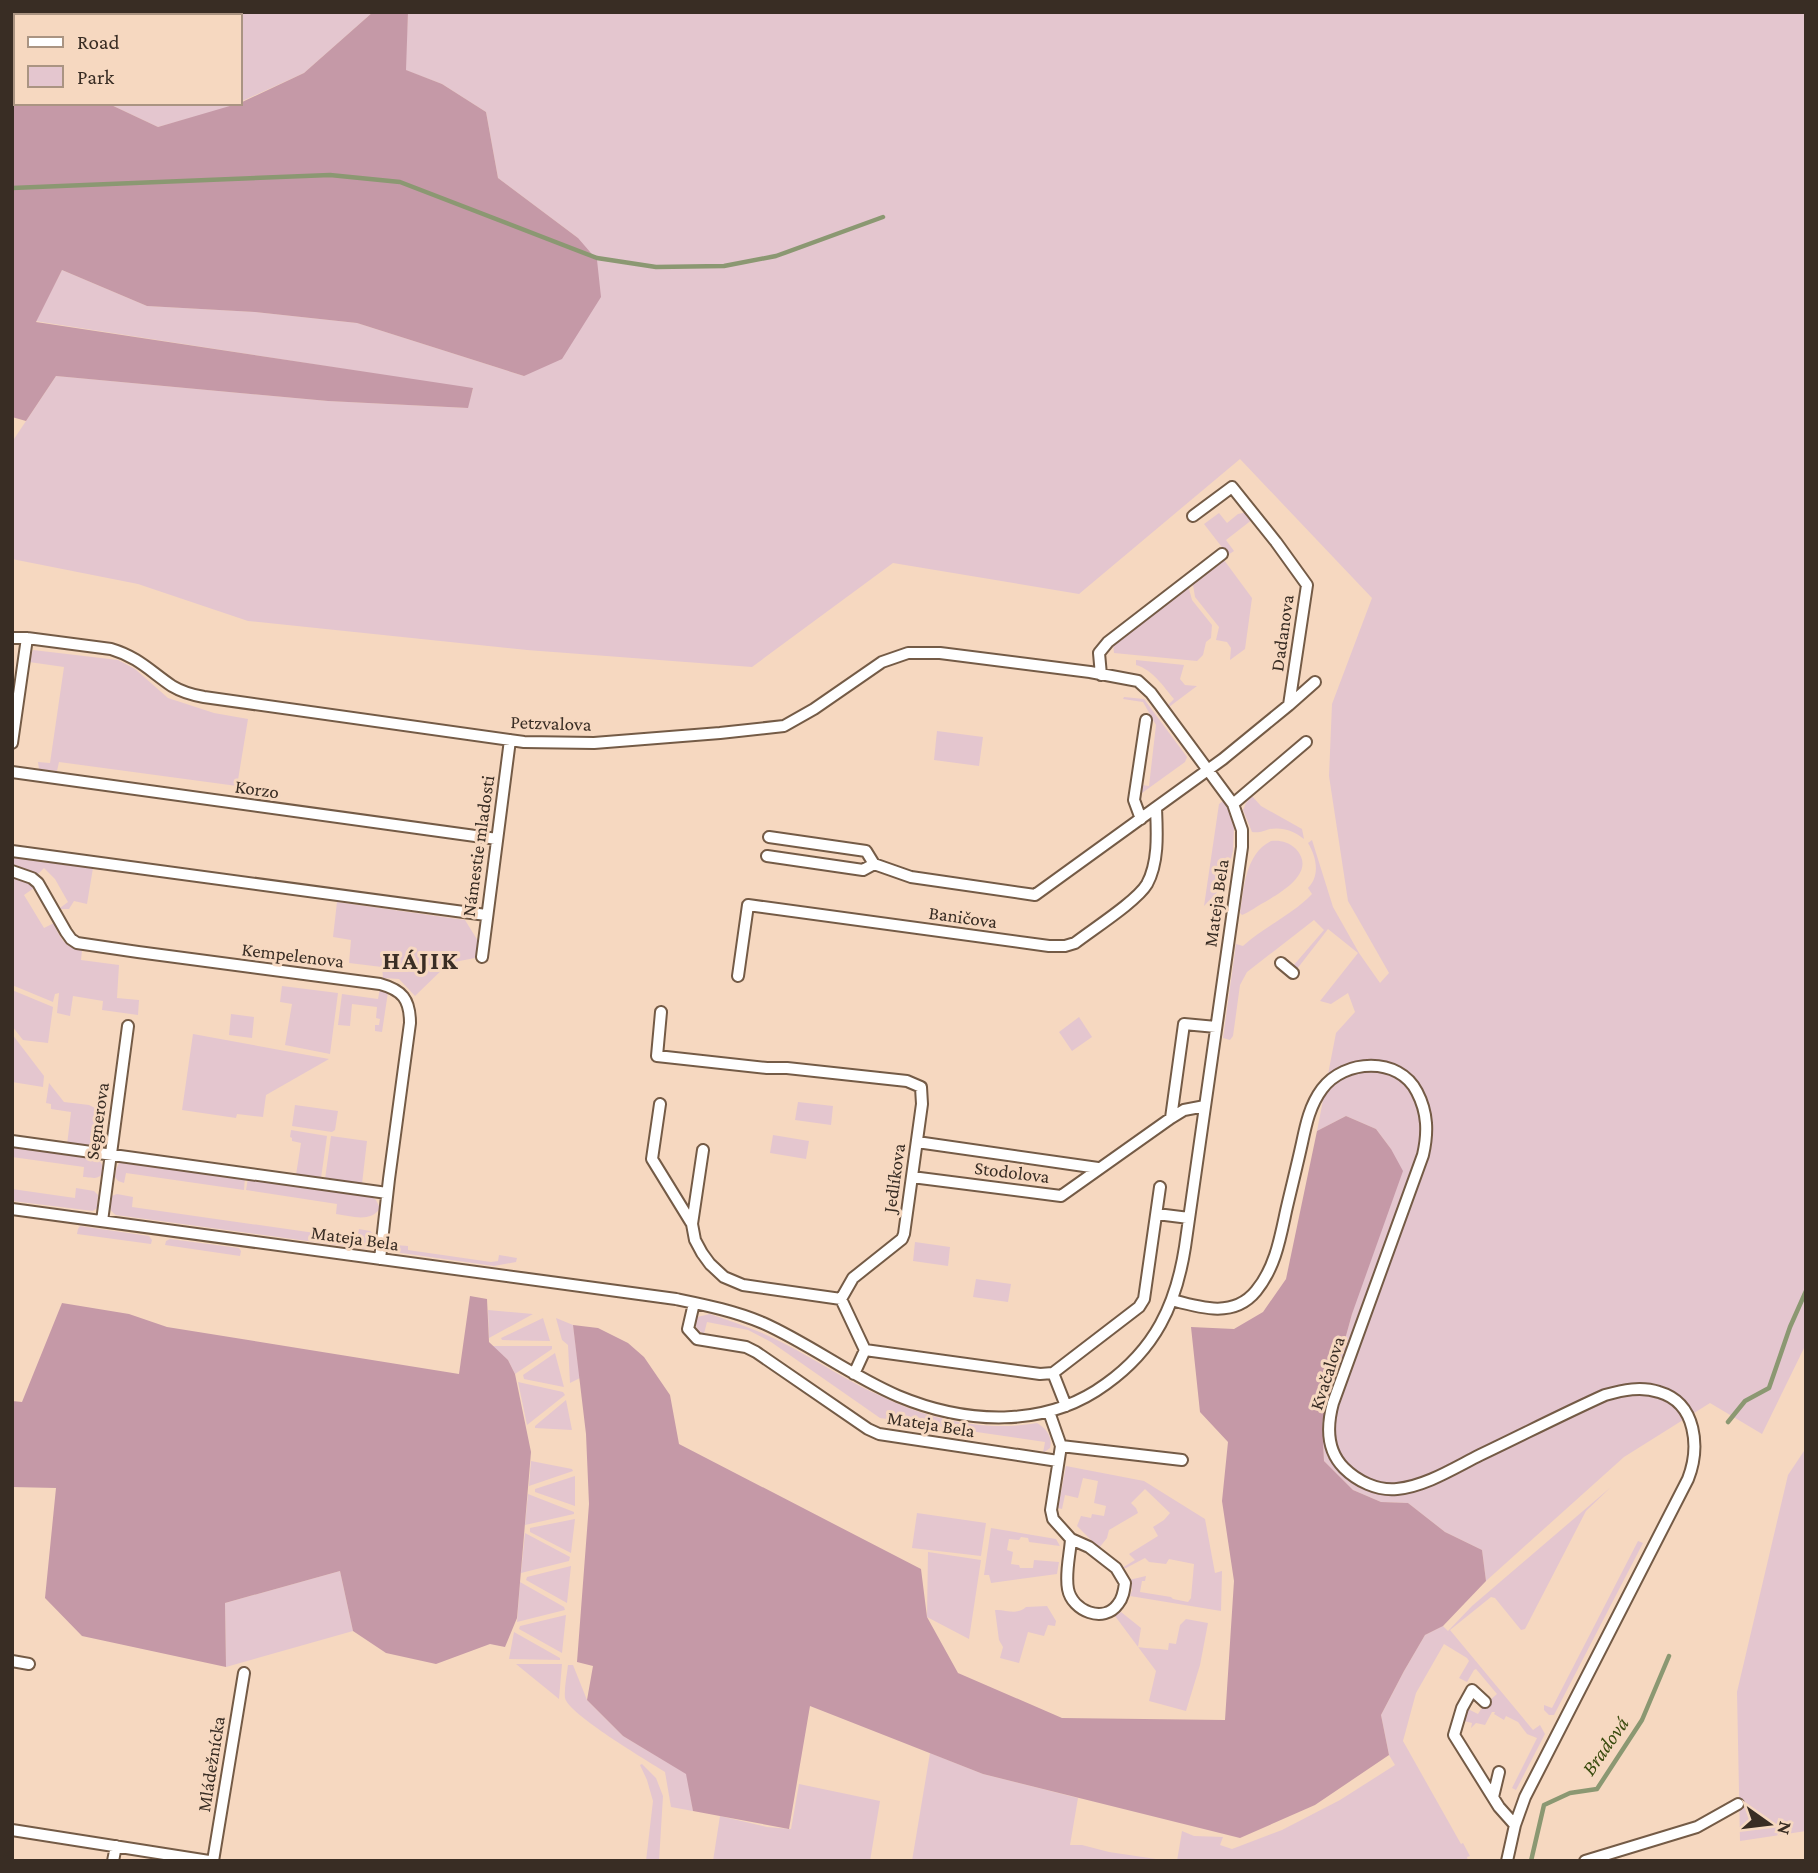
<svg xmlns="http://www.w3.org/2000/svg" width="1818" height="1873" font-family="'Crimson Pro',serif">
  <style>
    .green { fill: #e4c6cf }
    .forest { fill: #c599a7 }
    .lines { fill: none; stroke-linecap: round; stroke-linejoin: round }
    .stream { stroke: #8b9872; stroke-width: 4.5 }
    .street-casing { stroke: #745b46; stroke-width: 14 }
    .street { stroke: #fff; stroke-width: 10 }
    .labels { text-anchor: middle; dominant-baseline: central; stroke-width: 6; stroke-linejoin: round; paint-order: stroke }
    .street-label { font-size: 19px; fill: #392d24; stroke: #f6d8c0 }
    .water-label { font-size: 21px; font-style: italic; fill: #3a4b0d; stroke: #f6d8c0 }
    .district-label { font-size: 26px; font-weight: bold; letter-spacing: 2px; fill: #392d24; stroke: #f6d8c0 }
  </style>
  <rect width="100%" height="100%" fill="#f6d8c0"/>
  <path class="green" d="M12 12H373L304 73 240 102V16H16V78L12 77Z
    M408 12H1806V1344L1762 1434 1710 1403 1624 1457 1486 1581 1482 1550 1445 1532 1408 1503 1381 1502 1353 1490 1324 1461 1322 1423 1352 1314 1391 1149 1376 1129 1346 1116 1317 1131 1336 1033 1355 1012 1348 993 1331 1004 1320 1001 1358 953 1328 929 1297 969 1293 966 1324 930 1314 920 1247 972 1240 985 1233 1036 1230 1040 1223 1038 1236 944 1243 946C1265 926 1292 915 1312 894L1308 888C1320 876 1317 858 1308 843L1312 840 1333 907 1359 953 1380 983 1389 973 1348 901 1329 776 1332 704 1372 598 1240 459 1079 594 893 563 752 667 527 650 248 621 138 584 12 559V442L56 376 328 401 467 408 473 389 35 321 62 270 147 306 255 312 357 323 524 376 578 238 498 178 486 112 442 84 405 70Z
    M107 103H237L223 109 158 127Z
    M1248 512 1253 519 1226 540 1234 551 1228 555 1204 524 1219 513 1227 523 1238 514Z
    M1224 560 1252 598 1245 649 1230 660 1231 648 1227 642 1216 640 1219 627 1195 597 1193 585Z
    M1188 585 1192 600 1212 625 1211 638 1206 642 1203 655 1197 661 1114 653 1113 644Z
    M33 650 118 660 135 669 168 698 214 713 248 719 237 786 59 762 57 771 39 769 38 762 50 763 64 667 29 662Z
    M1136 660 1184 665 1180 679 1185 685 1197 686 1169 707 1168 705 1174 699C1163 686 1153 670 1136 665Z
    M1124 697 1144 699 1187 757 1185 762 1142 793V785L1149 786 1156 725 1143 702 1123 699Z
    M937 731 983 737 979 766 934 760Z
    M1252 796 1261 806 1302 829 1304 839C1294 831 1283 827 1270 829 1263 831 1260 833 1252 832L1243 810 1246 803Z
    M1223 801 1228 808 1234 828 1233 851 1224 885 1204 906 1219 804Z
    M1271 841C1280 840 1289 842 1296 849 1317 872 1282 892 1265 902 1257 906 1250 912 1242 915L1240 913C1244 888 1245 854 1271 841Z
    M12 858 93 868 87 904 74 901 69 909H61L60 908 68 902 55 879 44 868 37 875 28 870 13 864Z
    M12 877 28 883 34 888 24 895 44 928 54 923C59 938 66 948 82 950L81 960 119 965 117 998 139 1000 138 1015 102 1010 103 1001 73 996 70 1016 57 1013 59 993 55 994 53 1002 12 985V971L14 966 12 965Z
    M337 902 465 920 478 941 475 958 449 963 415 996 399 979 383 978 382 967 349 963 351 940 333 937Z
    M282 986 338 993 330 1054 285 1045 292 1004 280 1002Z
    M380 989 388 992 382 1032 375 1031V1025H379L380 1019 376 1018 377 1007 352 1004 350 1026 338 1025 342 994 378 999Z
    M12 990 53 1007 48 1043 23 1040 12 1026Z
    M231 1014 254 1017 252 1038 229 1035Z
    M1079 1017 1092 1037 1072 1051 1059 1032Z
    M12 1034 44 1076 43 1087 12 1082Z
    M193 1034 329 1059 266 1095 263 1117 237 1114 236 1118 182 1110Z
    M49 1083 64 1102 89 1105 97 1109 92 1149 67 1145 71 1112 51 1109V1104L46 1103Z
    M798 1102 833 1106 831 1125 795 1120Z
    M295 1105 338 1111 335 1130 332 1132 292 1126Z
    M291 1130 327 1136 321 1178 296 1175 301 1143 292 1141V1138L290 1137Z
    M773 1135 809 1141 806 1159 770 1153Z
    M331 1136 367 1141 362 1184 325 1179Z
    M12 1145 95 1157C104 1162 108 1176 95 1178 93 1178 84 1177 83 1177L84 1167 12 1157Z
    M125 1162 245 1178 244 1190 126 1173 124 1183 118 1181 115 1177 116 1170 119 1163Z
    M248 1178 371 1196 376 1200 380 1208C371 1223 351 1216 336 1214L337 1204 246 1190Z
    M76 1188 94 1191 98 1195 97 1208 93 1211 12 1201V1189L75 1198Z
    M117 1194 133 1197 132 1207 357 1239 359 1229 370 1231 374 1234 376 1238 374 1246 366 1249 116 1215C108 1210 109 1204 112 1196Z
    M80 1226 149 1236 152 1240 151 1244 77 1234 78 1229Z
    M170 1239 239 1248 241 1251 240 1256 165 1245 166 1241Z
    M388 1241 395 1245 408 1246V1250L491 1262 498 1261 499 1255 517 1258 516 1262 494 1266 394 1252 388 1246Z
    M915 1242 950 1247 948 1266 913 1261Z
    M976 1279 1011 1284 1008 1302 973 1297Z
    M488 1310 533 1314 489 1338Z
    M710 1314C736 1323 761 1331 785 1344 818 1361 850 1383 885 1398 931 1420 986 1432 1037 1423 1046 1428 1053 1437 1050 1448L1043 1453 1045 1442 880 1418 771 1342 748 1330 707 1322 704 1334 698 1330 695 1324 697 1317Z
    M543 1318 550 1341 502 1340 501 1338Z
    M556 1318 573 1325 580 1378 570 1383 568 1345 562 1340Z
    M492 1346H552V1349L515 1374 508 1360Z
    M555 1353 564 1387 524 1379 523 1375Z
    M518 1382 563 1392 565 1395 527 1425Z
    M566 1400 572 1430 535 1428V1426Z
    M1806 1448V1831L1740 1841 1737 1692 1788 1475Z
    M531 1461 572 1469 573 1471 529 1486Z
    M1066 1466 1144 1481 1205 1519 1215 1573 1222 1571 1221 1611 1130 1596 1132 1590 1129 1580 1146 1576 1145 1581H1142L1140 1592 1171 1597 1173 1599 1188 1602 1191 1598 1194 1564 1169 1559 1166 1564 1149 1562 1145 1558 1126 1568H1122L1135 1560 1129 1554 1158 1536 1153 1527 1164 1520 1170 1513 1145 1489 1131 1503 1136 1508 1138 1513 1109 1530 1107 1538 1099 1548 1077 1526 1081 1516 1091 1518 1092 1514 1104 1516 1106 1506 1094 1503 1098 1481 1083 1478 1078 1498 1065 1495 1062 1509 1058 1508Z
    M575 1476V1506L535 1492V1489Z
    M1611 1487 1586 1511 1525 1629 1521 1630 1495 1598 1491 1597 1450 1630 1533 1730 1540 1725 1545 1734 1516 1790 1512 1788 1537 1738 1527 1734 1518 1722 1506 1716 1504 1720 1494 1714 1495 1712H1492L1485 1725 1476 1723 1471 1728 1472 1723 1464 1721 1468 1709 1478 1714 1483 1706 1497 1694 1476 1669 1474 1670 1467 1682 1459 1678 1469 1661 1467 1658 1444 1644 1416 1693 1403 1741 1461 1844 1463 1843 1470 1856 1467 1857 1468 1861H1177L1182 1831 1194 1836 1223 1837 1220 1845 1232 1849 1282 1830 1340 1800 1395 1765 1389 1755 1381 1715 1404 1671 1425 1635 1443 1626 1448 1631 1472 1606Z
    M528 1494 574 1512V1514L525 1525Z
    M917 1513 986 1523 981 1556 912 1548Z
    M575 1519 571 1553 530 1532V1528Z
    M991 1528 1056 1539 1060 1546 1029 1542 1028 1538 1021 1537 1019 1540 1009 1539 1007 1550 1013 1552 1011 1564 1019 1565 1020 1568H1033L1034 1560 1059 1562 1057 1574 991 1583 989 1575H984Z
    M525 1533 570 1557 569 1561 521 1573Z
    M1638 1541 1643 1543 1554 1715H1549L1544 1710V1705L1552 1708Z
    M928 1552 981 1560 969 1639 927 1617Z
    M571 1566 567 1603 526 1580 527 1577Z
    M340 1571 353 1631 226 1667 225 1603Z
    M520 1582 564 1607 565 1610 517 1622Z
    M1047 1606 1056 1621 1055 1626 1048 1625 1044 1636 1028 1632 1019 1663 1000 1658 1003 1647 999 1640 995 1610C1006 1609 1016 1616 1026 1607Z
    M1121 1612 1141 1628 1138 1647C1148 1649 1157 1648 1168 1650L1169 1643 1176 1644 1180 1625 1186 1619 1208 1623 1200 1665 1186 1711 1149 1701 1156 1671 1115 1616Z
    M566 1615 562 1653 519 1629 520 1626Z
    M514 1632 560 1658V1660L509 1659Z
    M516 1664H562L559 1699Z
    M568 1665H573L587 1700 623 1736 687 1774 693 1811 671 1807 665 1772C648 1761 568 1714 565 1698 564 1688 567 1675 568 1665Z
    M930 1753 983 1774 1078 1798 1070 1845H1082L1109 1852 1156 1859 1155 1861H912Z
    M642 1764 656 1778 663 1796 659 1861H646L653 1801 647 1780 640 1765Z
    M799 1784 880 1801 870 1861H713L720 1816 767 1827 791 1829Z"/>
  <path class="forest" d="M373 12H408L406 70 442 84 486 112 498 178 578 238 597 260 601 297 562 359 524 376 357 323 255 312 147 306 62 270 36 322 473 388 468 408 328 401 56 376 26 421 12 417V77L16 78V103H107L158 127 240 103 304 73Z
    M1346 1116 1376 1129 1391 1149 1403 1171 1352 1314 1322 1423 1324 1461 1353 1490 1381 1502 1408 1503 1445 1532 1482 1550 1486 1581 1443 1626 1425 1635 1404 1671 1381 1715 1389 1755 1315 1805 1240 1838 983 1774 810 1706 789 1829 693 1811 686 1774 623 1736 587 1700 593 1666 577 1662 589 1504 586 1434 573 1325 598 1328 628 1343 644 1357 670 1395 679 1444 921 1569 927 1617 958 1673 1062 1718 1225 1720 1234 1581 1222 1501 1228 1442 1200 1412 1191 1327 1234 1329 1263 1312 1286 1279 1317 1131Z
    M470 1296 487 1299 489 1342 508 1360 515 1374 531 1452 517 1618 505 1647 490 1644 436 1664 386 1653 353 1631 340 1571 225 1603 226 1667 82 1636 45 1598 56 1488 12 1487V1401L22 1402 62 1303 129 1314 167 1327 459 1374Z"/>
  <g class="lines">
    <path class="stream" d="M12 188 330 175 400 182 597 258 656 267 724 266 776 256 883 217
      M1728 1422 1745 1401 1769 1388 1790 1327 1806 1291
      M1531 1861 1544 1805 1570 1793 1597 1789 1642 1720 1669 1656"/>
    <defs>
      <path id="street" d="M12 638H27L111 649C138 657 150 671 172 686 182 692 192 695 204 697L524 742 594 743 720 733 784 726 814 709 882 662 908 653H940L1090 672 1138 681 1151 693 1233 804 1242 830V847L1185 1247C1176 1305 1155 1349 1106 1384 1045 1429 965 1424 898 1396 851 1376 810 1344 763 1323 735 1311 705 1305 676 1299L12 1209
        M1101 675 1099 653 1108 642 1222 554
        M1289 705 1315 682
        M12 743 27 638
        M12 772 497 839
        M1233 804 1306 742
        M1141 819 1134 800 1146 720
        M769 837 866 851 874 864
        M12 851 486 915
        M767 856 863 870 874 864 911 877 1035 895 1223 759 1289 705 1307 585 1276 542 1232 487 1193 516
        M12 871 32 878 38 883 66 932 71 939 77 943 138 952 380 984C402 990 410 999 410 1023L389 1179 380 1259
        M482 957 510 740
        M1281 963 1293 973
        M738 976 748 905 1049 946H1065L1075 943C1093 929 1137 901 1147 884 1159 862 1157 832 1156 808
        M661 1012 657 1056 767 1068H787L907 1081 921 1087 922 1104 904 1234 902 1239 853 1278 841 1299 743 1285 724 1277 710 1264 702 1253 695 1240 692 1224 703 1150
        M660 1104 652 1159 692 1224
        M1171 1118 1184 1024 1216 1027
        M12 1141 387 1193
        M917 1142 1098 1168
        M912 1177 1061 1196 1171 1118 1184 1110 1205 1106
        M1157 1214 1189 1218
        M102 1221 128 1026
        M841 1299 865 1350
        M1172 1300C1201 1308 1234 1318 1256 1291 1275 1268 1280 1239 1286 1211 1291 1189 1297 1166 1302 1143 1306 1124 1310 1105 1322 1089 1344 1059 1399 1056 1417 1092 1428 1113 1428 1133 1423 1155L1333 1403C1327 1425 1326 1450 1344 1468 1357 1481 1377 1491 1397 1489 1426 1486 1454 1468 1480 1455 1522 1435 1563 1414 1605 1395 1623 1390 1641 1386 1659 1392 1697 1403 1700 1448 1688 1479L1525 1797 1515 1825 1507 1861
        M694 1303 688 1329 697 1339 746 1347 756 1352 868 1429 879 1434 1058 1461
        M865 1350 1040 1374 1053 1373 1139 1307 1144 1299 1160 1187
        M1053 1373 1066 1406
        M854 1374 865 1350
        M1049 1412 1061 1446 1051 1510 1053 1519 1071 1539 1089 1547 1116 1568 1125 1583C1124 1591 1123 1598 1118 1604 1104 1624 1072 1611 1068 1589 1065 1573 1070 1555 1071 1539
        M1061 1446 1182 1460
        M12 1661 29 1664
        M1485 1702 1472 1690 1462 1708 1454 1735 1499 1807 1515 1825
        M1493 1797 1499 1772
        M12 1830 209 1861
        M113 1861 116 1846
        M213 1861 244 1673
        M1585 1861 1697 1827 1738 1804"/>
    </defs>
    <use href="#street" class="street-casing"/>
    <use href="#street" class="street"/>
  </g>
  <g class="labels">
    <g class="street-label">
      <text transform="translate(1282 633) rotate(-82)">Dadanova</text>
      <text transform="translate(551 723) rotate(2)">Petzvalova</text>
      <text transform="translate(257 789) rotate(8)">Korzo</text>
      <text transform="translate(478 846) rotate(-82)">Námestie mladosti</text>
      <text transform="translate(1216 903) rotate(-82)">Mateja Bela</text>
      <text transform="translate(963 917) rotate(8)">Baničova</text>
      <text transform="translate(293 955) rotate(7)">Kempelenova</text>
      <text transform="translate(97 1121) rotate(-82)">Segnerova</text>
      <text transform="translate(1012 1172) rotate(7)">Stodolova</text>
      <text transform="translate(894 1178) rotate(-82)">Jedlíkova</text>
      <text transform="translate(355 1238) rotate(8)">Mateja Bela</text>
      <text transform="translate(1327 1373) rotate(-72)">Kvačalova</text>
      <text transform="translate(931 1424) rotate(9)">Mateja Bela</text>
      <text transform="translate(211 1764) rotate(-81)">Mládežnícka</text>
    </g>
    <g class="water-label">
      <text transform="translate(1605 1746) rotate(-55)">Bradová</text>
    </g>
    <g class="district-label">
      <text x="421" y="960">HÁJIK</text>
    </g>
  </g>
  <rect width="1818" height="1873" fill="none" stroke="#392d24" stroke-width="28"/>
  <rect x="14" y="14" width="228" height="91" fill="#f6d8c0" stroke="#aa9482" stroke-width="2"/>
  <rect x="28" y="37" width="35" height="10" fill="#ffffff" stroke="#aa9482" stroke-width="2"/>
  <text x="77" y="49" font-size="21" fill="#392d24">Road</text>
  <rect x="28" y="66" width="35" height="21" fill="#e4c6cf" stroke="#aa9482" stroke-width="2"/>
  <text x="77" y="84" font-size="21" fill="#392d24">Park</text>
  <g transform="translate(1769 1824) rotate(104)" stroke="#f6d8c0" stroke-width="5" paint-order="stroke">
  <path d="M0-5L12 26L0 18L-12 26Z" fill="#392d24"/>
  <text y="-10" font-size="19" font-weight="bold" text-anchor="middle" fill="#392d24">N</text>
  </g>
</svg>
